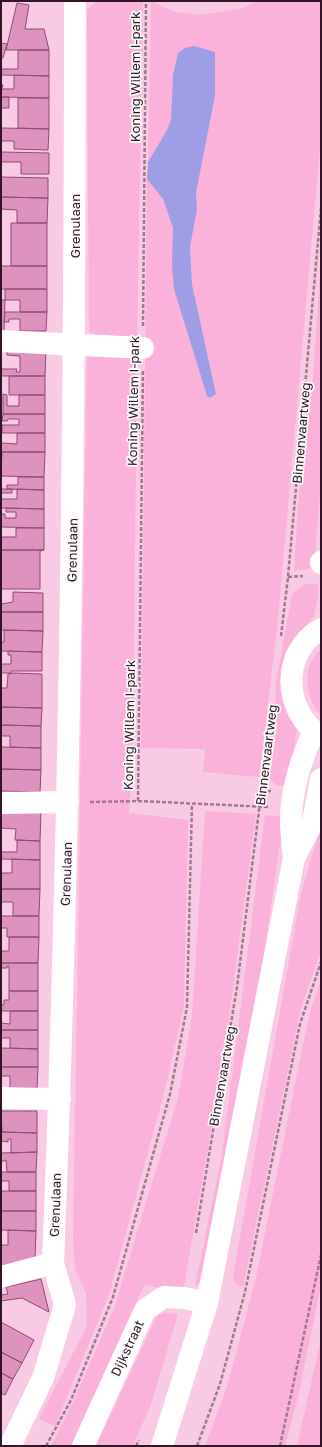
<svg xmlns="http://www.w3.org/2000/svg" width="322" height="1447" font-family="'Golos Text',sans-serif">
  <style>
    .green { fill: #fab1da }
    .water { fill: #9f9de5 }
    .building { fill: #dd93bd; stroke: #8e4b73 }
    .lines { fill: none; stroke-linecap: round; stroke-linejoin: round }
    .path { stroke: #9f798e; stroke-width: 2.5; stroke-dasharray: 4 2; stroke-linecap: butt }
    .street { stroke: #fff; stroke-width: 22 }
    .secondary { stroke: #fff; stroke-width: 22 }
    .labels { text-anchor: middle; dominant-baseline: central; stroke-width: 3.5; stroke-linejoin: round; paint-order: stroke }
    .street-label { font-size: 13px; fill: #321627; stroke: #fbfbfb }
  </style>
  <rect width="100%" height="100%" fill="#f9cae3"/>
  <path class="green" d="M151 1 176 12 198 15 241 9 257 1H321V137L277 629 259 777 203 772 205 749 141 748 147 179 163 199 173 228 196 361 207 396 210 398 216 394 192 284 190 247 197 209 196 193 215 96V52L173 75 171 119 167 130 148 162Z
    M96 2H143L137 343H116L89 332 87 10Z
    M321 259V481L314 568 294 571 298 505 313 379Z
    M87 356 137 357 133 748 129 813 188 820 184 1007 164 1093 109 1295 55 1426 39 1419 87 1326 86 1293 75 1269 73 1240Z
    M306 584H318V598L314 616 288 649 281 673V689L286 706 297 727 289 786 276 785 270 779 277 727 275 687 292 594Z
    M321 649V716C305 697 300 667 321 649Z
    M205 811 256 814 225 1049 183 1292 144 1285 124 1334 73 1446H51L74 1400 114 1308 178 1098 192 1016Z
    M265 815 284 817 254 1023 205 1279 195 1286 222 1155Z
    M321 824V951L301 1008 243 1287 236 1284 233 1277 300 898Z
    M321 981V1286L297 1401 285 1446H205L227 1387 256 1278 303 1044 312 1005Z
    M165 1313 178 1314 151 1404 133 1446H96L155 1320 159 1315Z
    M321 1339V1446H297Z"/>
  <path class="water" d="M194 46 215 52V96L196 193 197 209 190 247 192 284 216 394 210 398 207 396 174 289 172 266 173 228 163 199 147 179 148 162 167 130 171 119 173 75 178 53 185 48Z"/>
  <path class="building" d="M17 3 29 5 25 29H44L49 50H6Z
    M1 43 7 44 3 58H1Z
    M18 50H49V76L1 75V69H18Z
    M14 75 49 76V98L1 97V85H3L2 89H14Z
    M1 97H9V108H1Z
    M18 98H49V129L18 128Z
    M1 128 49 129 48 150 14 149V141H1Z
    M1 152 49 153V174H21V162H1Z
    M1 177 48 178V198L1 197Z
    M1 197 48 198 47 223H17V210L1 209Z
    M11 223H47V266H11Z
    M1 266H47V289H1Z
    M5 289H47V312H20V300H5Z
    M1 300H5L4 331 1 330Z
    M5 312H47L46 331H20V319H9V322H4Z
    M7 348 46 349 45 376H1V369H17L16 372H20V356L7 355Z
    M9 376H45V395H9Z
    M3 394 7 395V406H19V395H45V414H3Z
    M3 414H45V433H2V425H19V419H8L7 421H2Z
    M17 433H45V452H1V443L17 444Z
    M2 452H45L44 477 1 476Z
    M18 477H44V490L7 489V485H18Z
    M1 489H12V493H1Z
    M17 489 44 490V509L1 508V499H17Z
    M6 508 44 509V528L1 527V514H5V518H16V512H6Z
    M16 528H44V550H1V537H16Z
    M1 550H44L40 551V589H1Z
    M13 592 43 593V612H1V604L13 602Z
    M1 612H43V631L1 630Z
    M4 630 43 631 42 652 1 651V642H4Z
    M8 651 42 652V671H11V673H1V664H11V655H8Z
    M13 673 42 674V708L1 707V688H7L8 674Z
    M1 707 42 708 41 726 1 725Z
    M1 725 41 726V748L10 747V736H1Z
    M1 747 41 748V770L1 769Z
    M1 769 41 770 40 792 1 791Z
    M1 811H41L40 841 15 840 16 829 1 828Z
    M17 840 40 841V860L1 859V852H17Z
    M12 859 40 860V889H1V873H12Z
    M1 889H40L39 916H13V902H1Z
    M1 916H39V937H7V928H1Z
    M9 937H39L38 963H1V951H9Z
    M1 963H38V991H9V966H7V968H1Z
    M9 991H38V1011H1V1005H4V1000H9Z
    M10 1011H38V1030H1V1023L10 1024Z
    M1 1030H38V1049L10 1048V1038H1Z
    M1 1048 38 1049V1067H1Z
    M1 1067H38L37 1088H10V1076H1Z
    M1 1111H37V1133L2 1132Z
    M1 1132 37 1133V1152L11 1153V1139H8V1142L1 1141Z
    M37 1152 36 1172H7L6 1160 1 1162V1153Z
    M1 1172H36V1191H9V1181H1Z
    M1 1191H36V1211H1Z
    M1 1211H36V1231L1 1230Z
    M8 1230 36 1231 35 1258 1 1267V1245H8Z
    M41 1279 49 1312 22 1298 1 1301V1295L8 1294 6 1287Z
    M1 1322 34 1340 22 1363 1 1352Z
    M1 1352 22 1363 13 1379 1 1373Z
    M1 1373 13 1379 5 1395 1 1393Z"/>
  <g class="lines">
    <path class="path" d="M143 326 146 1
      M288 577 303 576
      M281 636 288 577 321 208
      M261 791H271
      M138 801 143 369
      M90 802 138 801 269 807
      M196 1233 237 987 272 706
      M46 1446 71 1400 113 1297 170 1094 187 1007 192 804
      M136 1446 139 1440
      M197 1446 220 1384 245 1292 300 1024 321 962
      M280 1446 321 1255"/>
    <path class="street" d="M1 341 143 348
      M1 803 68 802
      M1 1098 60 1099
      M1 1277 53 1263
      M10 1446 43 1378 65 1305 53 1263C70 842 75 422 75 1
      M83 1446 145 1310 164 1297 184 1298 207 1303"/>
    <path class="secondary" d="M321 562V563
      M321 629C280 652 283 712 321 736
      M294 858C293 846 291 833 291 821 291 789 301 760 314 731
      M162 1446 207 1303 294 858 313 822 321 779"/>
  </g>
  <g class="labels">
    <g class="street-label">
      <text transform="translate(135 77) rotate(-90)">Koning Willem I-park</text>
      <text transform="translate(75 226) rotate(-90)">Grenulaan</text>
      <text transform="translate(133 401) rotate(-89)">Koning Willem I-park</text>
      <text transform="translate(301 433) rotate(-85)">Binnenvaartweg</text>
      <text transform="translate(72 550) rotate(-89)">Grenulaan</text>
      <text transform="translate(129 725) rotate(-89)">Koning Willem I-park</text>
      <text transform="translate(266 755) rotate(-83)">Binnenvaartweg</text>
      <text transform="translate(66 874) rotate(-88)">Grenulaan</text>
      <text transform="translate(222 1076) rotate(-80)">Binnenvaartweg</text>
      <text transform="translate(55 1205) rotate(-88)">Grenulaan</text>
      <text transform="translate(127 1348) rotate(-65)">Dijkstraat</text>
    </g>
  </g>
  <rect width="322" height="1447" fill="none" stroke="#321627" stroke-width="4"/>
</svg>
